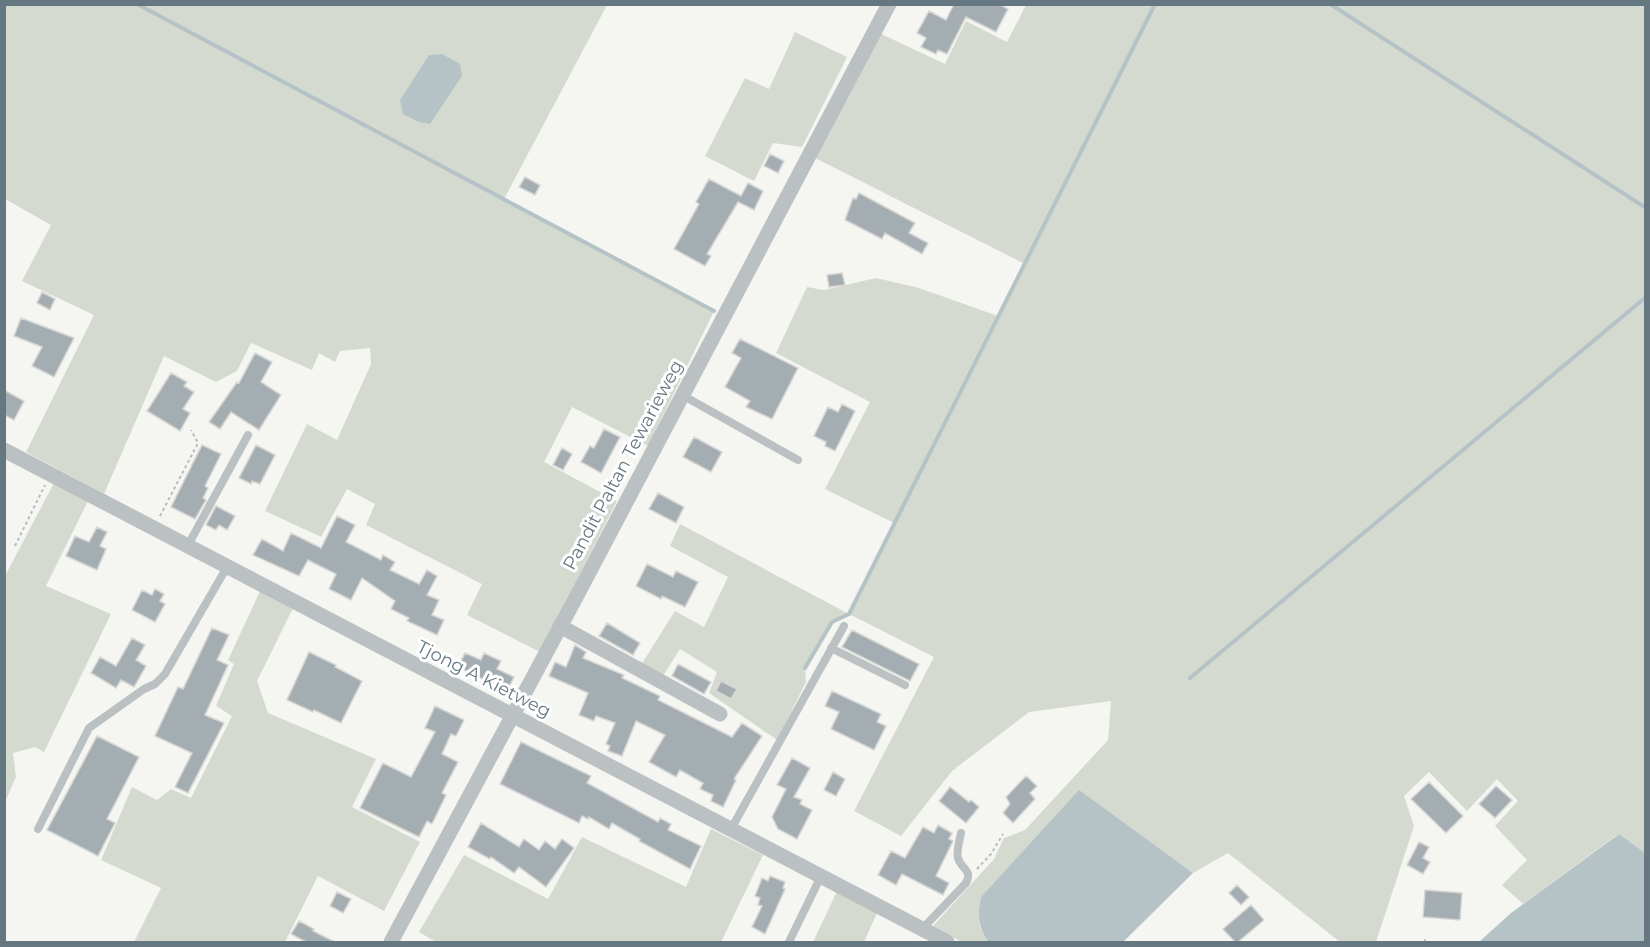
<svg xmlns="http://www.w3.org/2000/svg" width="1650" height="947" font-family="Montserrat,sans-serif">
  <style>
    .green { fill: #d5dad1 }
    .water { fill: #b5c3c6 }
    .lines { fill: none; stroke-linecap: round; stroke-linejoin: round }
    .stream { stroke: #b5c3c6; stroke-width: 4 }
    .building { fill: #a4aeb2; stroke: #d6d6d4; stroke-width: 1.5 }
    .path { stroke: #b8bbbd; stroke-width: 2; stroke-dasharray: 3 3; stroke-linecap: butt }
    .service { stroke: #bbc1c3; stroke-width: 8 }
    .minor { stroke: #bbc1c3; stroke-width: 15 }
    .labels { text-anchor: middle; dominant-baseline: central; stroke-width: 6; stroke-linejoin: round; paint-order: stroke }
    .street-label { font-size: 18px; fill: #657881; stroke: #fff }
  </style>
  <rect width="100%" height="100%" fill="#f5f5f1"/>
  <path class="green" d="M5 5H607L504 199 714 311 648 446 572 407 544 462 617 501 540 652 467 615 482 584 366 525 375 504 347 489 321 537 265 511 307 424 337 440 371 364 370 348 340 351 335 362 319 353 312 370 251 343 237 371 216 382 164 356 104 494 26 452 94 315 22 281 51 225 5 199Z
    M1026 5H1645V853L1618 834 1523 904 1502 885 1527 860 1495 826 1518 801 1497 779 1467 811 1429 772 1404 796 1414 826 1376 942H1340L1228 853 1193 873 1079 791 981 897C977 912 977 931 990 942H962L932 927 994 859 1004 838 1025 830 1108 740 1111 701 1029 712 952 771 901 836 854 811 934 657 849 614 832 622 805 668 806 682 777 740 709 693 717 672 680 649 663 676 641 665 675 611 704 627 728 577 670 546 680 524 849 614 894 523 825 489 870 402 776 353 807 287 824 290 876 278 919 288 998 316 1025 264 813 157 879 33 945 64 966 21 1007 42Z
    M795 32 847 57 802 147 773 143 754 181 705 156 745 78 769 89Z
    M55 481 89 499 46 586 111 614 44 752 35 747 13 753 16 777 5 802 4 578Z
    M261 589 294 606 257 681 268 713 376 759 352 807 420 842 384 911 318 876 285 942H134L161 888 101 860 132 787 157 800 171 789 191 798 232 716 216 706 234 664 228 660Z
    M711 829 763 855 721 942H436L419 932 464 855 548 899 582 837 686 887Z
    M837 891 877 913 864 942H813Z"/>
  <path class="water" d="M442 54 460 64 462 76 430 124 419 122 403 114 400 100 429 55Z
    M1079 790 1193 873 1123 942 988 941C978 927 977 913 981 897Z
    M1619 834 1645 853V942H1479L1511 913Z"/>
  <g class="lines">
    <path class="stream" d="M137 4 714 311
      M1330 4 1646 208
      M805 668 832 622 849 614 1155 4
      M1190 678 1646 297"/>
  </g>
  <path class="building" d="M954 4H999L1008 9 996 32 966 17 947 54 938 50 936 54 921 47 926 38 917 33 929 11 946 20Z
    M770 154 784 161 778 173 764 166Z
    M525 177 540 185 535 195 519 187Z
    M709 179 741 196 748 183 763 191 754 210 738 202 707 254 711 256 705 266 674 249 699 204 696 202Z
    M859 193 915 223 909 233 928 243 922 254 885 233 882 239 845 220 853 198 856 199Z
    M842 273 845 285 829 287 827 275Z
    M42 292 55 299 50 310 37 303Z
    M21 318 74 338 54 377 32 366 42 347 14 336Z
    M740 339 798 368 772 419 746 407 750 401 725 387 741 358 732 353Z
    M255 353 272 362 261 382 281 395 259 430 231 412 220 429 209 422 237 382 239 383Z
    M171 373 187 382 184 386 194 392 183 409 190 413 180 431 147 411Z
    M4 390 24 401 14 420 4 415Z
    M842 404 855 411 835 451 825 446 826 442 814 436 828 407 838 412Z
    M604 429 620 437 601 473 581 462 590 446 594 448Z
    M694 437 722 452 711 472 683 457Z
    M202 445 221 454 205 486 208 488 203 498 206 500 195 519 171 507Z
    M256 445 275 455 260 484 252 481 251 484 239 478Z
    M562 448 572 454 563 470 553 465Z
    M658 493 684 507 676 523 649 509Z
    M216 506 235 516 227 530 219 525 216 530 206 525Z
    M337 516 355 525 346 542 381 560 383 555 395 562 390 570 419 584 427 570 437 576 427 595 439 600 432 615 444 620 437 635 407 621 409 618 391 609 395 601 362 578 351 600 329 589 336 574 308 560 299 576 253 555 262 539 283 551 291 533 321 548Z
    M97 527 107 532 100 546 106 549 97 570 66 556 75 536 89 542Z
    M647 564 673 577 676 571 698 582 685 607 662 596 661 599 636 586Z
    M155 589 164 594 160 601 165 604 155 622 132 610 142 590 152 595Z
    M607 623 640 643 633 655 599 636Z
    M212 628 229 635 217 660 228 665 205 715 224 723 188 793 175 787 192 753 155 736 178 687 183 689Z
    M852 630 919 664 910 681 842 647Z
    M132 638 145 645 136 660 146 666 134 687 121 680 116 688 91 673 100 657 116 666Z
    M575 645 586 652 583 658 624 675 622 678 660 696 658 700 732 737 742 723 762 736 734 779 736 780 723 807 711 801 713 795 700 789 703 783 680 770 676 777 649 762 665 735 636 721 622 756 608 751 610 746 606 744 615 723 596 716 594 721 579 715 588 693 549 676 555 662 566 667Z
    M309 652 336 665 335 667 362 681 341 723 314 710 313 712 287 700Z
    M465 653 481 660 484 653 501 661 497 669 514 677 507 691 458 667Z
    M678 664 711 682 704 694 672 676Z
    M721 681 737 689 731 699 716 691Z
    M832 691 881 714 877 722 886 726 874 750 831 729 839 712 825 706Z
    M435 706 464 720 456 736 451 734 442 754 458 762 442 793 446 795 432 824 427 821 419 837 360 808 383 763 411 777 435 732 425 728Z
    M97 736 139 757 107 819 115 823 98 856 47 830Z
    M521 742 591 776 587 783 658 822 660 818 671 824 668 830 701 846 690 869 639 841 640 839 612 823 609 829 589 817 588 819 582 816 579 823 500 784Z
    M792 758 810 768 794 797 802 800 800 804 812 810 797 839 778 829 772 817 786 789 777 785Z
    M833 772 845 779 836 796 824 790Z
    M1026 776 1037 786 1030 793 1035 799 1013 823 1003 813 1010 804 1006 797Z
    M1429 782 1463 816 1446 833 1411 799Z
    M1496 786 1512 800 1495 818 1479 804Z
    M950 787 969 802 971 800 979 807 966 823 939 801Z
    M481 823 519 847 524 839 539 850 545 841 555 849 562 839 574 848 546 887 519 867 514 873 491 857 490 859 468 847Z
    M938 825 952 833 949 839 953 841 936 876 949 883 943 895 902 874 896 885 878 875 891 851 905 858 923 827 934 833Z
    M1419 842 1429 847 1423 858 1430 862 1423 874 1407 865Z
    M770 876 785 882 783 888 785 889 765 934 752 927 762 906 758 905 760 898 755 896 762 878 768 881Z
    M1237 885 1249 897 1241 905 1229 893Z
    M1425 890 1462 893 1460 920 1423 917Z
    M337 892 351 899 343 913 330 906Z
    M1251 905 1264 920 1238 942H1235L1223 929Z
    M299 921 314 929 313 931 335 942H306L291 934Z"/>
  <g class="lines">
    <path class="path" d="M160 516 198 443 191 430
      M15 546 45 485
      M977 869 991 854 1003 834
      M1424 942 1427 937"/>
    <path class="service" d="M682 395 798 460
      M187 547 248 435
      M831 648 905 685
      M38 829 89 728 144 689 155 684 165 674 227 567
      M731 829 844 626
      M922 929 966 883C973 870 961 869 958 858 956 850 960 840 961 833
      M789 942 821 876"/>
    <path class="minor" d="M4 450 947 942
      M560 626 720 714
      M391 942 574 601 889 4"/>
  </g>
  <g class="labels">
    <g class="street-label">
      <text transform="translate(623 465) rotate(-62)">Pandit Paltan Tewarieweg</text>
      <text transform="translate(484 679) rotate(27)">Tjong A Kietweg</text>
    </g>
  </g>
  <rect width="1650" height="947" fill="none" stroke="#657881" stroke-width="12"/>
</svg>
